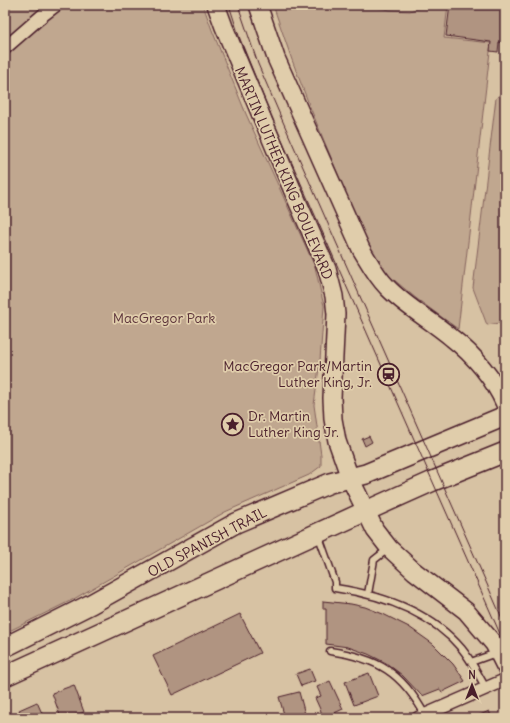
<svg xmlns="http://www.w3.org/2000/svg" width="510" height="723" font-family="Delius,sans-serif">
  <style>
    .green { fill: #c0a78f; stroke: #85635d }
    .building { fill: #b09481; stroke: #4a1f2b }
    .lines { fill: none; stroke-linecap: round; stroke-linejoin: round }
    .service-casing { stroke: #4a1f2b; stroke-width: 9 }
    .minor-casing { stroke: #4a1f2b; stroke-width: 15 }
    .secondary-casing { stroke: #4a1f2b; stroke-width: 20 }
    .primary-casing { stroke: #4a1f2b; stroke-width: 22 }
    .service { stroke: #e0cdab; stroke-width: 6 }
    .minor { stroke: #e0cdab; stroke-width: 12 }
    .secondary { stroke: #e0cdab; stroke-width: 17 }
    .primary { stroke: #e0cdab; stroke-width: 19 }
    .tram { stroke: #4a1f2b; stroke-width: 1 }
    .labels { text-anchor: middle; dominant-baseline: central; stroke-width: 3.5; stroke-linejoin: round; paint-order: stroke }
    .street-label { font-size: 14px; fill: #4a1f2b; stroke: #e0cdab }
    .park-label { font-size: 14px; fill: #5c333a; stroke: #e0cdab }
    .poi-label { font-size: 14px; fill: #4a1f2b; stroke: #e0cdab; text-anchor: end }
  </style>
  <rect width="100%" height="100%" fill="#d7c2a3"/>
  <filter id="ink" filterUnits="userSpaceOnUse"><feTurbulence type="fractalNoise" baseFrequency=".025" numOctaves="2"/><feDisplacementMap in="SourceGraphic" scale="8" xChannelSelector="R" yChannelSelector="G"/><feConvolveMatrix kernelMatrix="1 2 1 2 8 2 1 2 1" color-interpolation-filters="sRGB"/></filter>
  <g filter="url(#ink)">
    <path class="green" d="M5 5H203L212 30 246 114 315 267 324 306 320 360 314 405 321 455V466L309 475 225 512 72 600 5 633Z
      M273 5H366L390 10 410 11 426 5H448L444 38 491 43 458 329 417 299 387 274 376 259 366 242 310 107 292 60Z
      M505 90V322L487 325 473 288 496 98Z"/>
    <path class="building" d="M450 5H505V43L499 42 498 52 490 51 491 42 446 36Z
      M369 436 372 442 365 446 362 439Z
      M323 601 351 604 365 607 383 614 409 627 433 644 453 664 465 681 442 692 440 689 422 696 402 675 386 663 368 654 348 647 326 644V609H323Z
      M240 614 260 653 172 695 153 656Z
      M310 669 315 681 301 686 296 674Z
      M369 673 378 696 354 705 345 682Z
      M330 681 343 709 324 718 315 698 321 696 317 687Z
      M74 685 84 712 66 718H61L52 693Z
      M299 692 306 718H285L279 697Z
      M37 702 44 718H22L19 710Z
      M5 709H6L10 718H5Z
      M489 711 492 718H473Z"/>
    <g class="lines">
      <defs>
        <path id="service" d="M318 534 335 582V588C382 595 430 611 462 649 472 661 478 675 486 688
          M368 594 374 560 388 549
          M330 651C377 658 402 672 425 715
          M471 662 496 653"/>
        <path id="minor" d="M5 48 43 15 56 5
          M418 718 505 680"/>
        <path id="secondary" d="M216 5 224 27 295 196 327 269 334 296 336 314 332 398 333 419 337 441 350 478 375 530 389 548 414 571 466 611 494 644 505 666
          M258 5 276 58 361 249C369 262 376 276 387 287 406 307 431 320 452 338 474 355 494 379 505 404"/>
        <path id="primary" d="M5 647 91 604 236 523 330 483 366 474 505 416
          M5 676 366 511 433 481 505 452"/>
      </defs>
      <use href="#service" class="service-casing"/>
      <use href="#minor" class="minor-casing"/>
      <use href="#secondary" class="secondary-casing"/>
      <use href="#primary" class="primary-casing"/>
      <use href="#service" class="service"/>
      <use href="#minor" class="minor"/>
      <use href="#secondary" class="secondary"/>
      <use href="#primary" class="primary"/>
      <path class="tram" d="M229 5 240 39 272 118 505 645
        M238 5 258 64 280 115 505 625"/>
    </g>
  </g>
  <defs>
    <symbol id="station-ring" viewBox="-11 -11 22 22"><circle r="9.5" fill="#e0cdab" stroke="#4a1f2b" stroke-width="1.5"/><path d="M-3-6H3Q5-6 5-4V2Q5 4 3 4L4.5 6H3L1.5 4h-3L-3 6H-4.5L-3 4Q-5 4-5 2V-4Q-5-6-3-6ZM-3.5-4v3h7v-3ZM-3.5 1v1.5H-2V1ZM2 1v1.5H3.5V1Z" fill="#4a1f2b"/></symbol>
    <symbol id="sight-ring" viewBox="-11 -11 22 22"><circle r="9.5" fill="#e0cdab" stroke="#4a1f2b" stroke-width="1.5"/><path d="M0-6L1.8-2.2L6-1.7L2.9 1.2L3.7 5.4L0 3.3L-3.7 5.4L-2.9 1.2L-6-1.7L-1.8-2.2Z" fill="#4a1f2b"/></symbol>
  </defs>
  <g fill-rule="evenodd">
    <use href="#station-ring" x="376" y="362" width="25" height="25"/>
    <use href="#sight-ring" x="220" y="412" width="25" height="25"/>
  </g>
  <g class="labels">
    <g class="street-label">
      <text transform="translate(284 173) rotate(67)">MARTIN LUTHER KING BOULEVARD</text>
      <text transform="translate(207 542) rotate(-28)">OLD SPANISH TRAIL</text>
    </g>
    <g class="park-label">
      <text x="164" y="318">MacGregor Park</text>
    </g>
    <g class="poi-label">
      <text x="372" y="366">MacGregor Park/Martin<tspan x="372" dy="16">Luther King, Jr.</tspan></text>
      <text x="248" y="416" text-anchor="start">Dr. Martin<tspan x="248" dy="16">Luther King Jr.</tspan></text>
    </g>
  </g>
  <rect width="510" height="723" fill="none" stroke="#e0cdab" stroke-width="20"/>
  <rect x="10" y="10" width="490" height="703" fill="none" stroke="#4a1f2b" stroke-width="1.5" filter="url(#ink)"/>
  <g transform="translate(472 685)" stroke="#e0cdab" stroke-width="3" paint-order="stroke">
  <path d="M0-3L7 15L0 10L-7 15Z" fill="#4a1f2b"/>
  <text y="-6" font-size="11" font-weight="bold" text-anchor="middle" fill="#4a1f2b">N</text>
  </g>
</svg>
